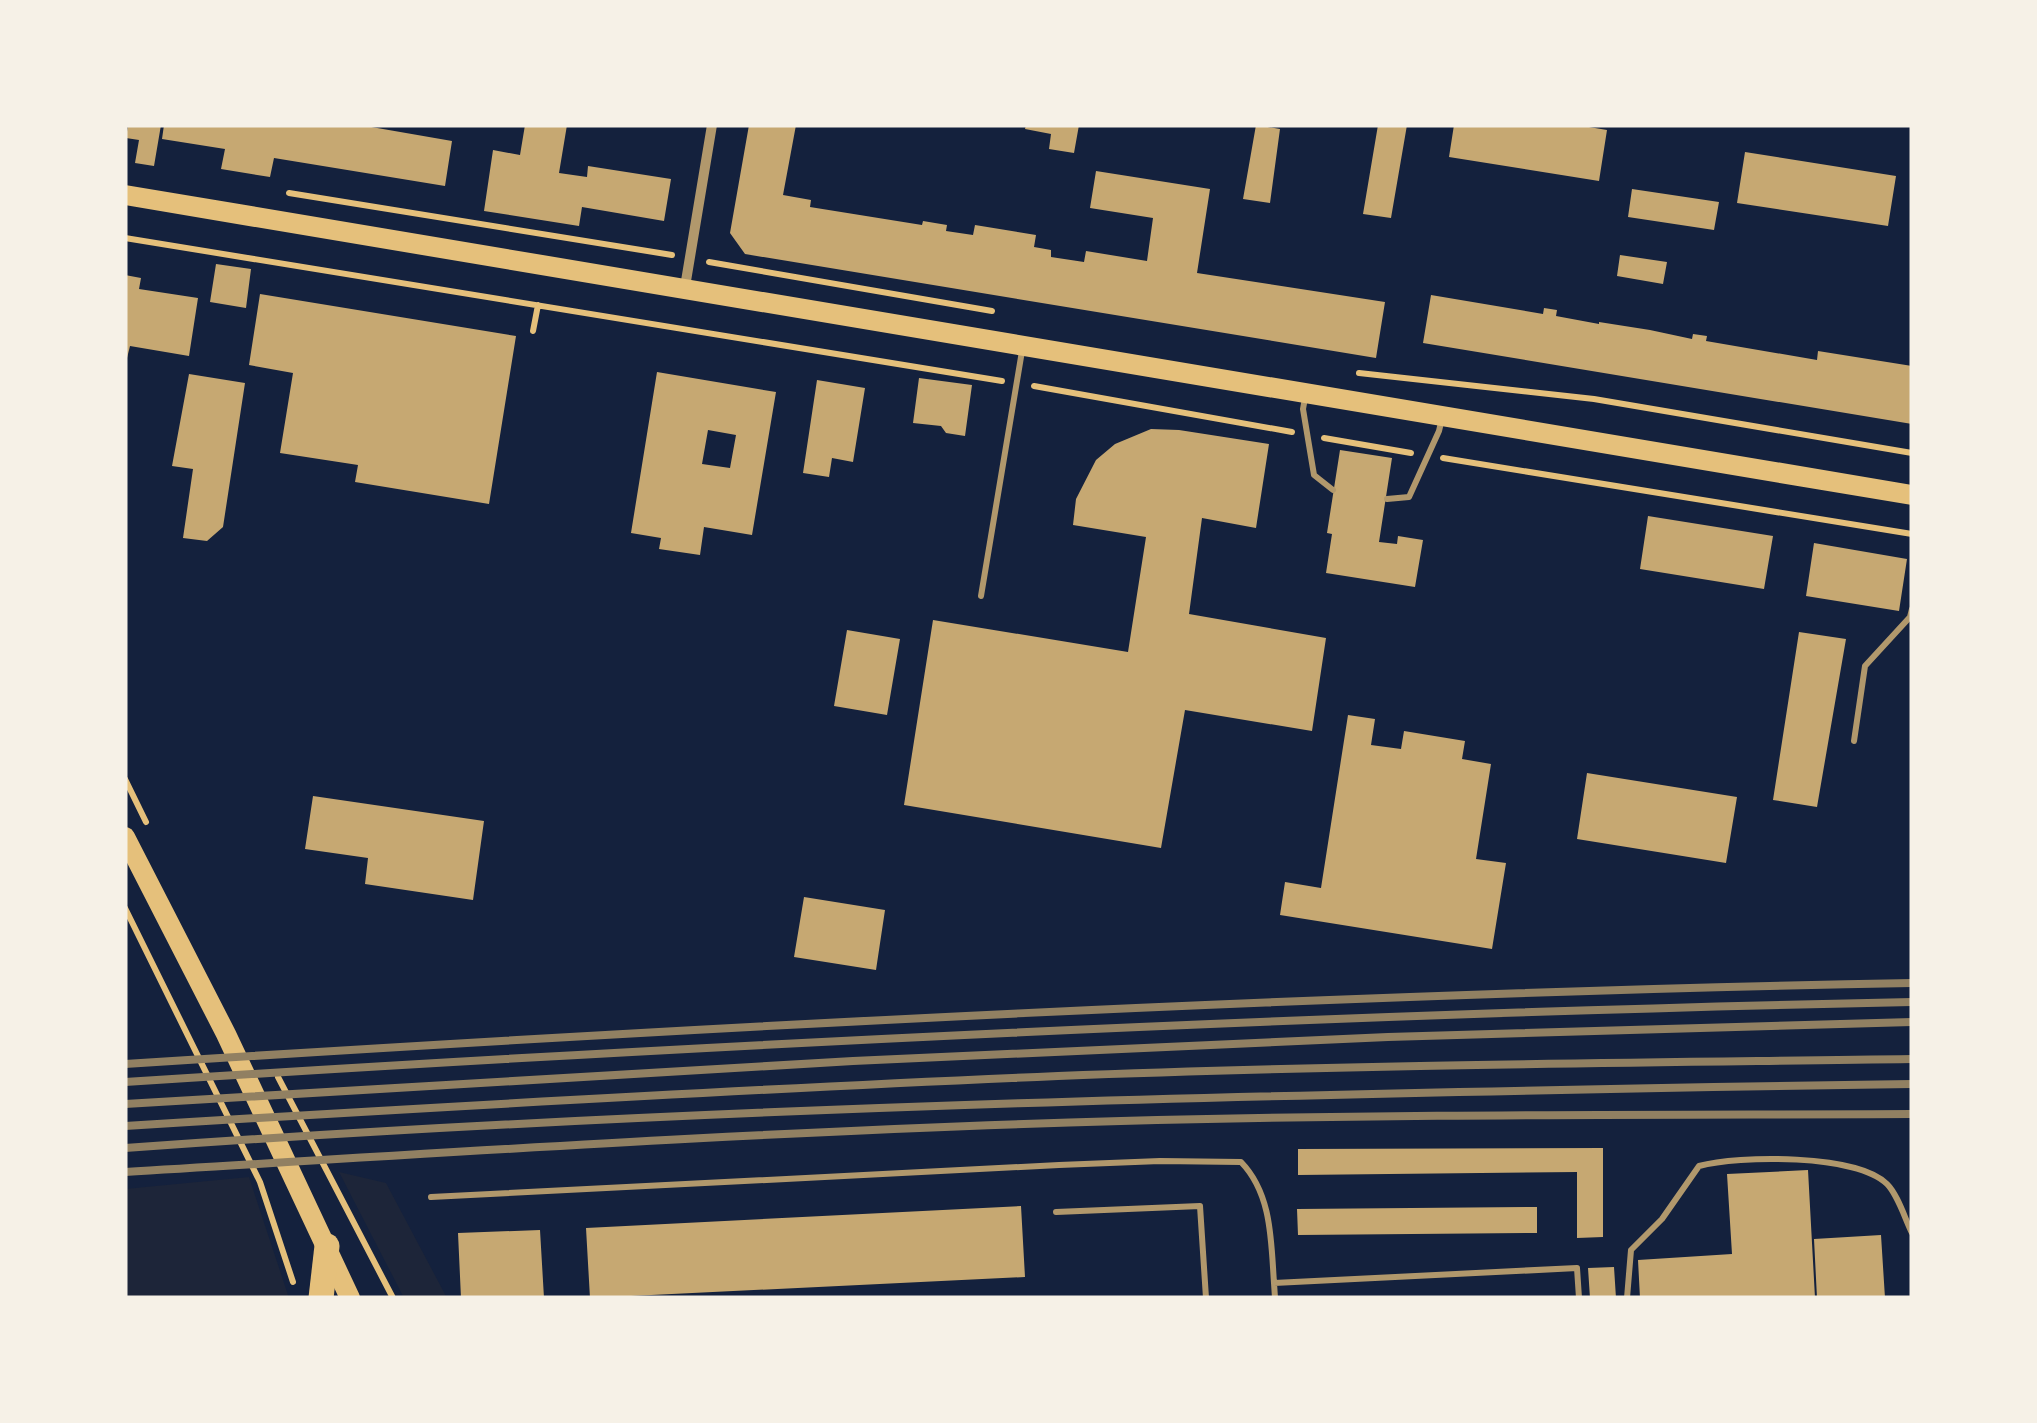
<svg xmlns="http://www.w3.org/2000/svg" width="2037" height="1423" font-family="'Space Grotesk',sans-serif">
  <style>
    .green { fill: #1d2539 }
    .building { fill: #c6a872; fill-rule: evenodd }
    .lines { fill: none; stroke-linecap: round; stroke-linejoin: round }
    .path { stroke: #e5c07b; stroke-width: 6 }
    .service { stroke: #b1986c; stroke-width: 6 }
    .minor { stroke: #b1986c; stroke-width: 10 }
    .secondary { stroke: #e5c07b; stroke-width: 20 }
    .motorway { stroke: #e5c07b; stroke-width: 25 }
    .rail { stroke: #918062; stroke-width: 8 }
  </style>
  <rect width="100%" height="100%" fill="#14213d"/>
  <path class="green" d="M339 1172 386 1183 447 1298H404Z
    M249 1177 289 1298H125V1189Z"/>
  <path class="building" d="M128 125H161L154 166 135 163 139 140 126 138Z
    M164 125H360L452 141 445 186 274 158 270 177 221 169 225 149 162 139Z
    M525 125H567L559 173 587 177 588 166 671 179 664 221 582 207 579 226 484 211 493 150 520 155Z
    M749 125H796L783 195 811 200 810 207 922 225 923 221 947 225 946 231 973 235 975 225 1036 235 1034 247 1051 250V257L1084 262 1086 251 1147 261 1153 218 1090 208 1096 171 1210 189 1197 273 1385 302 1376 358 745 254 730 233Z
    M1026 125H1079L1074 153 1049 149 1051 134 1025 129Z
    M1256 125 1280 129 1270 203 1243 199Z
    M1378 125H1407L1391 218 1363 214Z
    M1454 125H1577L1607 130 1599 181 1449 157Z
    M1745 152 1896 176 1888 226 1737 203Z
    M1632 189 1719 202 1714 230 1628 217Z
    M1620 255 1667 262 1663 284 1617 276Z
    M216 264 251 269 246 308 210 302Z
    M125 275 141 278 139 289 198 298 189 356 130 346 125 366Z
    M260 294 516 336 489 504 355 482 358 465 280 453 293 373 249 365Z
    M1431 295 1543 314 1544 308 1557 310 1556 316 1599 324V322L1650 330 1692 339 1693 334 1707 336 1706 341 1817 360 1818 351 1912 366V424L1423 343Z
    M657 372 776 392 752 535 704 527 700 555 659 549 661 538 631 533ZM708 430 736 435 730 468 702 464Z
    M189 374 245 383 223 527 207 541 183 538 193 469 172 466Z
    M919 378 972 385 965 436 946 433 941 426 913 423Z
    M817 380 865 388 853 462 832 458 829 477 803 473Z
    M1151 429 1179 430 1269 444 1256 528 1202 518 1189 614 1326 638 1312 731 1185 710 1161 848 904 805 933 620 1128 652 1146 537 1073 525 1076 499 1096 460 1115 444Z
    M1340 450 1392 458 1379 542 1397 544 1398 536 1423 540 1415 587 1326 573 1332 534 1327 533Z
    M1648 516 1773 536 1764 589 1640 569Z
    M1814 543 1907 559 1899 611 1806 596Z
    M847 630 900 639 887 715 834 706Z
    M1799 632 1846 639 1817 807 1773 800Z
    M1348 715 1375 719 1371 745 1401 749 1404 731 1465 741 1462 759 1491 764 1476 859 1506 863 1492 949 1280 915 1285 882 1321 888Z
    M1587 773 1737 797 1726 863 1577 839Z
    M313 796 484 821 473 900 365 884 368 858 305 849Z
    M804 897 885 910 876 970 794 957Z
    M1603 1148V1237L1577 1238V1172L1298 1175V1149Z
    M1808 1170 1815 1298H1640L1638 1260 1732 1254 1727 1174Z
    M1021 1206 1025 1277 590 1298 586 1228Z
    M1537 1207V1233L1298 1235 1297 1209Z
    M540 1230 544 1298H461L458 1233Z
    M1881 1235 1885 1298H1817L1814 1239Z
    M1614 1267 1616 1298H1590L1588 1268Z"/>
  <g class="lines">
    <path class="path" d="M289 193 672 255
      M125 238 1002 381
      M709 262 992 311
      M533 331 538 305
      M1359 373 1594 399 1912 453
      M1034 386 1292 432
      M1324 438 1411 453
      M1443 458 1912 534
      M125 779 146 822
      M125 908 260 1182 293 1282
      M278 1077 393 1298"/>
    <path class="service" d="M1305 398 1303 409 1314 475 1333 490
      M1387 499 1409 497 1439 431 1442 418
      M981 596 1022 351
      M1854 741 1865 666 1910 617 1912 609
      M431 1197 1059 1165 1160 1161 1241 1162C1272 1194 1271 1241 1274 1283
      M1056 1212 1200 1206 1206 1298
      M1275 1298 1274 1283 1577 1268 1579 1298
      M1627 1298 1631 1250 1662 1219 1699 1166C1738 1155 1858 1154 1887 1184 1898 1195 1905 1219 1912 1233"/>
    <path class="minor" d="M685 287 712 125"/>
    <path class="secondary" d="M125 195 1912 495
      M125 837 226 1034 350 1298"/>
    <path class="motorway" d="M321 1298 327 1246"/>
    <path class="rail" d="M125 1064C720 1026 1316 994 1912 983
      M125 1082C720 1044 1316 1014 1912 1002
      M125 1104 853 1061 1388 1037 1912 1022
      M125 1126C436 1107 747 1089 1058 1076 1343 1065 1627 1063 1912 1059
      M125 1148C720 1105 1316 1093 1912 1084
      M125 1172C457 1152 789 1130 1121 1121 1385 1114 1648 1115 1912 1114"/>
  </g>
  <rect width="2037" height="1423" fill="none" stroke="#f6f1e7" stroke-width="255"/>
</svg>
